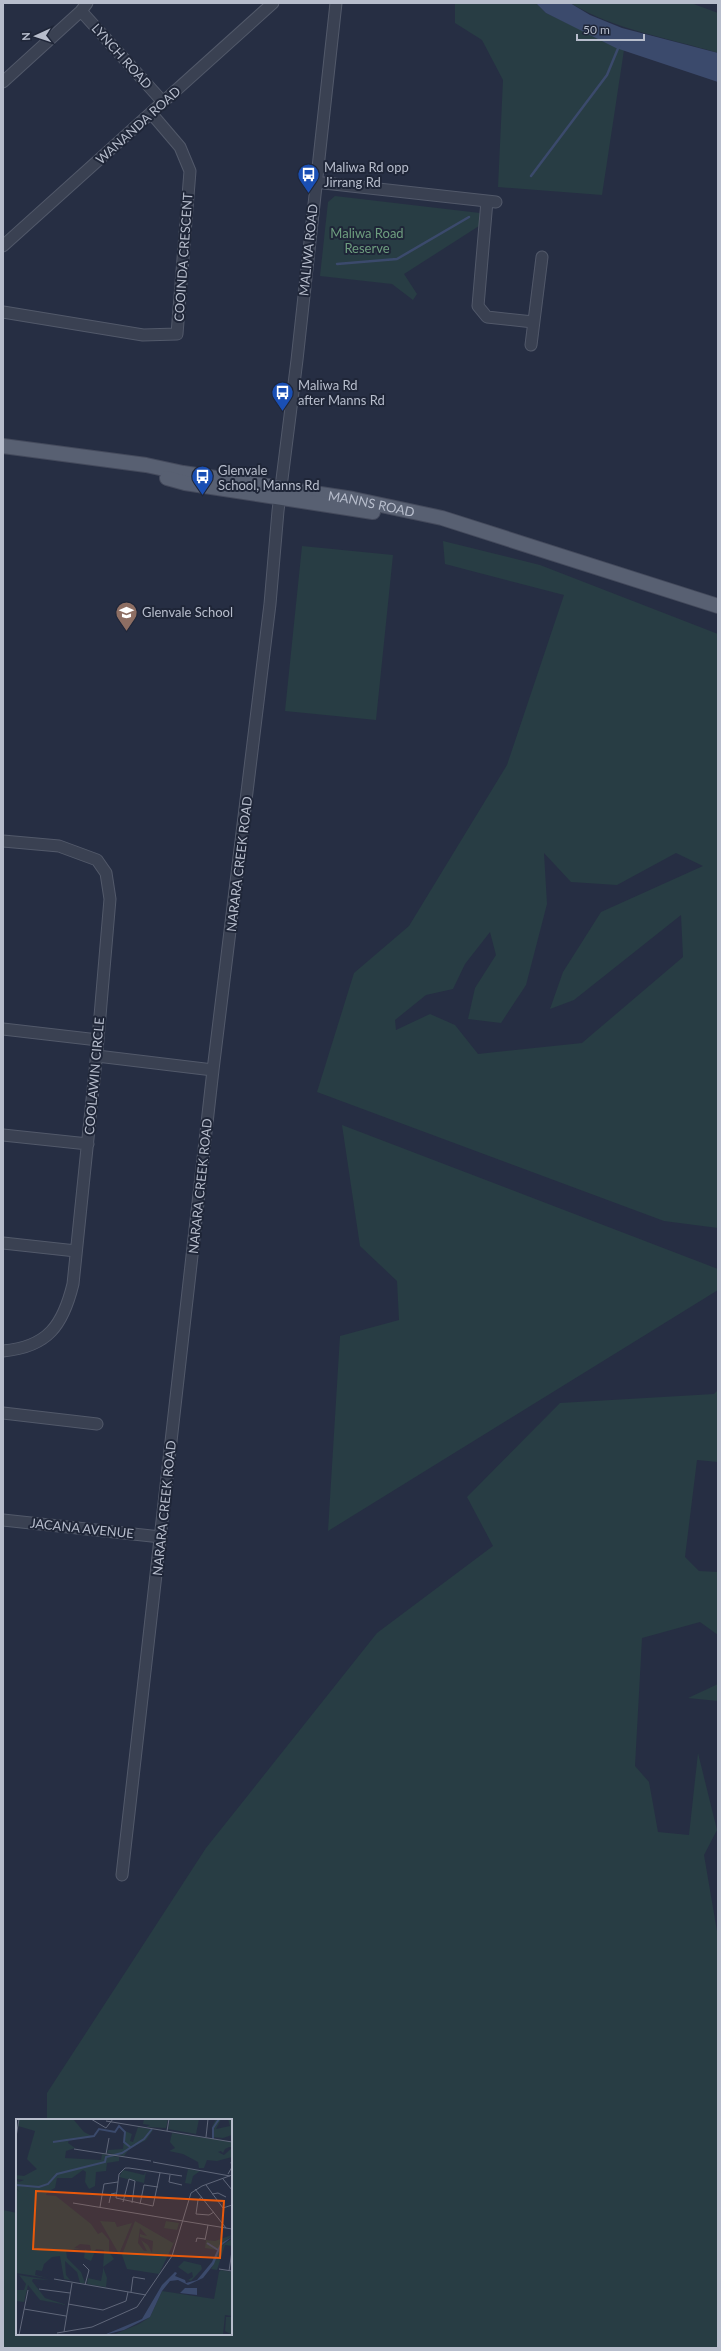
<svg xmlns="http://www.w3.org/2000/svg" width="721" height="2351" font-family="Lato,sans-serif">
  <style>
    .green { fill: #283d44; fill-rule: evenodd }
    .water { fill: #3b4a6c }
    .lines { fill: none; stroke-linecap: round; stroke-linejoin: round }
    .stream { stroke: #3b4a6c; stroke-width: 2.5 }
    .minor-casing { stroke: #52596a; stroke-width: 13 }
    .major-casing { stroke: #444a5c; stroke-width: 16 }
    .minor { stroke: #3a4152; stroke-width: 11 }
    .major { stroke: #586072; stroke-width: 14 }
    .labels { text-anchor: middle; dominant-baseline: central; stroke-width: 4; stroke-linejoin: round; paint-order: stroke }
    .street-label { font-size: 13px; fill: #b7bdcc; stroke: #1f2638 }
    .poi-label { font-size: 13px; fill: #b7bdcc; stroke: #1f2638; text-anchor: start }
    .park-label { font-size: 13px; fill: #6e9e7f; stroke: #1f2638 }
    .inset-river { fill: none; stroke: #3b4a6c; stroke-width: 2 }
    .inset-road { fill: none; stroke: #60677a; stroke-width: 1 }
    .view { fill: #e8590c; fill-opacity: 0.15; stroke: #e8590c; stroke-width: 2 }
    .inset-edge { fill: none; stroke: #b7bdcc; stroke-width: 2 }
  </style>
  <rect width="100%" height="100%" fill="#262e43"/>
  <path class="green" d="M455 3H536L546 13 624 50 602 195 498 187 503 80 482 40 455 23Z
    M570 3H691L718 13V53C666 37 618 31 570 3Z
    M335 196 480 213 479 226 404 274 417 294 413 300 392 284 320 276 328 202Z
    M443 541 540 565 718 634V1228L664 1221 317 1092 354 973 409 926 507 765 564 595 445 564ZM544 853 571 882 617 885 676 853 703 866 601 912 563 972 550 1009 574 1000 681 915 683 957 582 1043 478 1054 455 1025 430 1014 396 1030 395 1020 426 995 453 989 465 964 490 932 496 955 475 988 468 1019 501 1023 526 985 547 904Z
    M302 546 393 555 376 720 285 711Z
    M342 1125 718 1269V1290L328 1531 340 1336 399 1320 397 1281 360 1246Z
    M718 1390V1462L697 1460 685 1557 699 1571 718 1572V1635L700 1622 642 1638 635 1766 649 1782 658 1832 689 1835 698 1753 717 1830 704 1855 718 1937V2348H3V2210L17 2213V2334H231V2120H47V2093L206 1848 377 1633 493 1546 467 1497 560 1403 714 1394Z
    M718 1684V1701L688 1698Z"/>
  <path class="water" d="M536 3H570L590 15 622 28 718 53V82L616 48 546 13Z"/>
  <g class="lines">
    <path class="stream" d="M531 176 607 75 619 46
      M337 264 397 259 469 217"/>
    <defs>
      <path id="minor" d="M81 11 163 102
        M3 82 81 11 87 3
        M315 182 496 202
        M487 201 478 306 487 317 533 322
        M3 246 273 3
        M3 312 143 335 177 334 190 171 180 147 151 113
        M531 345 542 257
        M3 841 59 846 97 860 106 873 110 899 97 1051 73 1284C63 1325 48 1347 3 1351
        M3 1029 98 1040
        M97 1056 213 1070
        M3 1135 88 1144
        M3 1243 76 1251
        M3 1413 97 1424
        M3 1520 161 1537
        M122 1875 213 1070 270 604 278 511 297 360 336 3"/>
      <g id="major">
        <path id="s1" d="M3 446 146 465 183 473 353 499 442 518 718 606"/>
        <path d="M167 478 185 483 373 512"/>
      </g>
    </defs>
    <use href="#minor" class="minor-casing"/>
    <use href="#major" class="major-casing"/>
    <use href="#minor" class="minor"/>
    <use href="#major" class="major"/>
  </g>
  <defs>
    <symbol id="bus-pin" viewBox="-11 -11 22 30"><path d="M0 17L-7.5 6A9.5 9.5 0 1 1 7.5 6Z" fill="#1a4fb4" stroke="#1f2638"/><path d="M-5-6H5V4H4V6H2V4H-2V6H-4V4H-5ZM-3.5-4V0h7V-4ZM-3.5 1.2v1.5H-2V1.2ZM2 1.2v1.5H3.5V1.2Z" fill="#fff"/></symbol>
    <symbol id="school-pin" viewBox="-11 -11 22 30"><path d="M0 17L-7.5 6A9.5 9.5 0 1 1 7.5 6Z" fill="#8d6e63" stroke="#1f2638"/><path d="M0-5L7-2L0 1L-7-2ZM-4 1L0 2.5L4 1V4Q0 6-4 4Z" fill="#fff"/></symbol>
  </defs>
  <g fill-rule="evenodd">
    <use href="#bus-pin" x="296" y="162" width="25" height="34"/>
    <use href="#bus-pin" x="270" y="380" width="25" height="34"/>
    <use href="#bus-pin" x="190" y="464" width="25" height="34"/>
    <use href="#school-pin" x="114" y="600" width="25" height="34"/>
  </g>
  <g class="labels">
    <g class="street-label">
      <text transform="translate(122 56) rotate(48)">LYNCH ROAD</text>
      <text transform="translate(138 125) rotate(-42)">WANANDA ROAD</text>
      <text transform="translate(308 250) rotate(-84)">MALIWA ROAD</text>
      <text transform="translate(183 257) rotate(-86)">COOINDA CRESCENT</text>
      <text stroke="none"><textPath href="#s1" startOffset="373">MANNS ROAD</textPath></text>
      <text transform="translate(239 864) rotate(-83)">NARARA CREEK ROAD</text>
      <text transform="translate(94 1076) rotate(-85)">COOLAWIN CIRCLE</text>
      <text transform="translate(200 1186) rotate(-84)">NARARA CREEK ROAD</text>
      <text transform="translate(164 1508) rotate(-84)">NARARA CREEK ROAD</text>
      <text transform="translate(82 1528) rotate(6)">JACANA AVENUE</text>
    </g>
    <g class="poi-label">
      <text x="324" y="167">Maliwa Rd opp<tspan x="324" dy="15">Jirrang Rd</tspan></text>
      <text x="298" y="385">Maliwa Rd<tspan x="298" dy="15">after Manns Rd</tspan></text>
      <text x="218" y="470">Glenvale<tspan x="218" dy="15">School, Manns Rd</tspan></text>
      <text x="142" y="612">Glenvale School</text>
    </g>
    <g class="park-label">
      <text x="367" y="233">Maliwa Road<tspan x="367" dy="15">Reserve</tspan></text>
    </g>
  </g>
  <g transform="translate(16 2119)">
    <rect width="216" height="216" fill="#262e43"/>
    <path d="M3 0H57L68 13 78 18 53 21 52 24 59 29 50 32 49 39 85 41 86 35 103 38V42L91 44 90 52 80 53 79 67 73 70 69 63 70 53 67 51 56 59H41L39 69 31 73 30 76 40 77 75 105 82 115 86 113 93 121V133L98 140 87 148 91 159 90 168 71 165 72 159 85 162 87 152 88 131 80 130 75 142 68 139 69 130 73 133 75 131 74 126 64 125 58 129 65 130 50 131 51 139 65 153 69 164H64L61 153 49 142 50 156 54 161 48 160 44 137 36 138 28 145 26 152 20 151 19 156 32 159 0 154V70L4 73 0 69V61L3 63 8 61 0 60V56L8 57 21 50 11 40 19 12 2 7ZM128 0H152L150 9 130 8 134 6 127 5ZM154 0H183L180 15 152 10ZM200 0H205L200 10 214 7 212 0H216V16L207 19 196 18V8ZM122 8 137 11 130 21 113 30 108 37 91 34 92 31 107 30 109 12 116 15 114 22 117 23ZM156 14 216 23V28H213L209 30 207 34 205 32 202 33 208 36 216 29V38L201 42 191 41 188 49H183L182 43 167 35 153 32 159 29 154 23ZM172 50 184 52 177 57 175 65 169 64ZM107 51 128 56 130 52 128 64 103 58ZM84 102 99 103 101 108 116 104 103 135ZM119 102 157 124 162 115 143 155 111 150 106 136ZM124 109 131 117 124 115V118L137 122 136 134 132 126 125 121 131 132H128L122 124ZM150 102 163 104 161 111 148 109ZM216 116 201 131 189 129 190 121 199 122ZM216 120V127L209 126 201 151 195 150 205 127ZM168 142 185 146 186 150 175 162 172 161 177 158 176 153 172 155 162 148ZM205 151 216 153V197L209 196 207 216H97L123 205 134 198 146 172 198 180 203 153ZM3 156 33 161 17 160 16 162 29 179 51 186 24 181 12 166 8 183 0 182V171H8L10 165ZM210 198H216V216L209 212Z" fill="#283d44" fill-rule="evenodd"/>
    <path d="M216 118 205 127 198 145 187 159 172 166 162 161 154 162 146 172 134 198 108 211 88 216 126 200 146 166 159 153 161 154 159 157 169 161 170 164 181 161 196 143 204 125ZM169 169H181V176L164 174Z" fill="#3b4a6c"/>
    <path class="inset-river" d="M197 20V9L203 0M37 23 78 17 83 10 99 13 103 7 109 13 108 23 114 28M0 66 23 68 32 65 41 55 89 43 90 38 106 34 128 20 136 10M191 124 202 131"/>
    <path class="inset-road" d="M75 0 90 9 97 0M90 2 216 23M151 12 153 0M0 18 3 0M190 18 192 0M58 30 135 42M90 35 93 19M137 43 214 57M144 54 137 87 100 79 103 55 109 49H113L166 57M212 55 216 48 215 43M154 56 153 63 166 66M207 60 216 71M88 65 102 63M190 66 207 89 216 86M179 70 210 109M196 75 202 74 210 78M186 78 182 81 180 95 193 96 198 93M107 83 113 60 119 62 116 84M57 84 216 110M93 84 95 75 100 74M124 85 128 66 142 68M84 88 88 65M189 121 192 106M180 123 181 119 189 120M67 145 73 151 69 166M203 150 216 152M213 152 216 132M38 160 130 176M23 170 54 174M115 173 117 158 129 160M52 185 87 191 110 182 112 173M8 190 50 197M48 213 56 164M41 214 76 208 121 188 156 137 175 74 186 67 216 56M3 216 12 171"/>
    <path class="view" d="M20 72 208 82 204 139 17 130Z"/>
    <rect width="216" height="216" class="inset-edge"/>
  </g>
  <rect width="721" height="2351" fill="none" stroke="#b7bdcc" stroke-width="8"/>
  <g transform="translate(36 36) rotate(267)" stroke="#1f2638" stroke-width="3" paint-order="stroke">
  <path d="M0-3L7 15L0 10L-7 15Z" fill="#b7bdcc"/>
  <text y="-6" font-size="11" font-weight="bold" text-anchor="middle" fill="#b7bdcc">N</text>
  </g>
  <path d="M577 34v6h67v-6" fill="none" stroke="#b7bdcc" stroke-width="2"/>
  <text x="583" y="34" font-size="12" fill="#b7bdcc" stroke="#1f2638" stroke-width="3" paint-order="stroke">50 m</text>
</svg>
